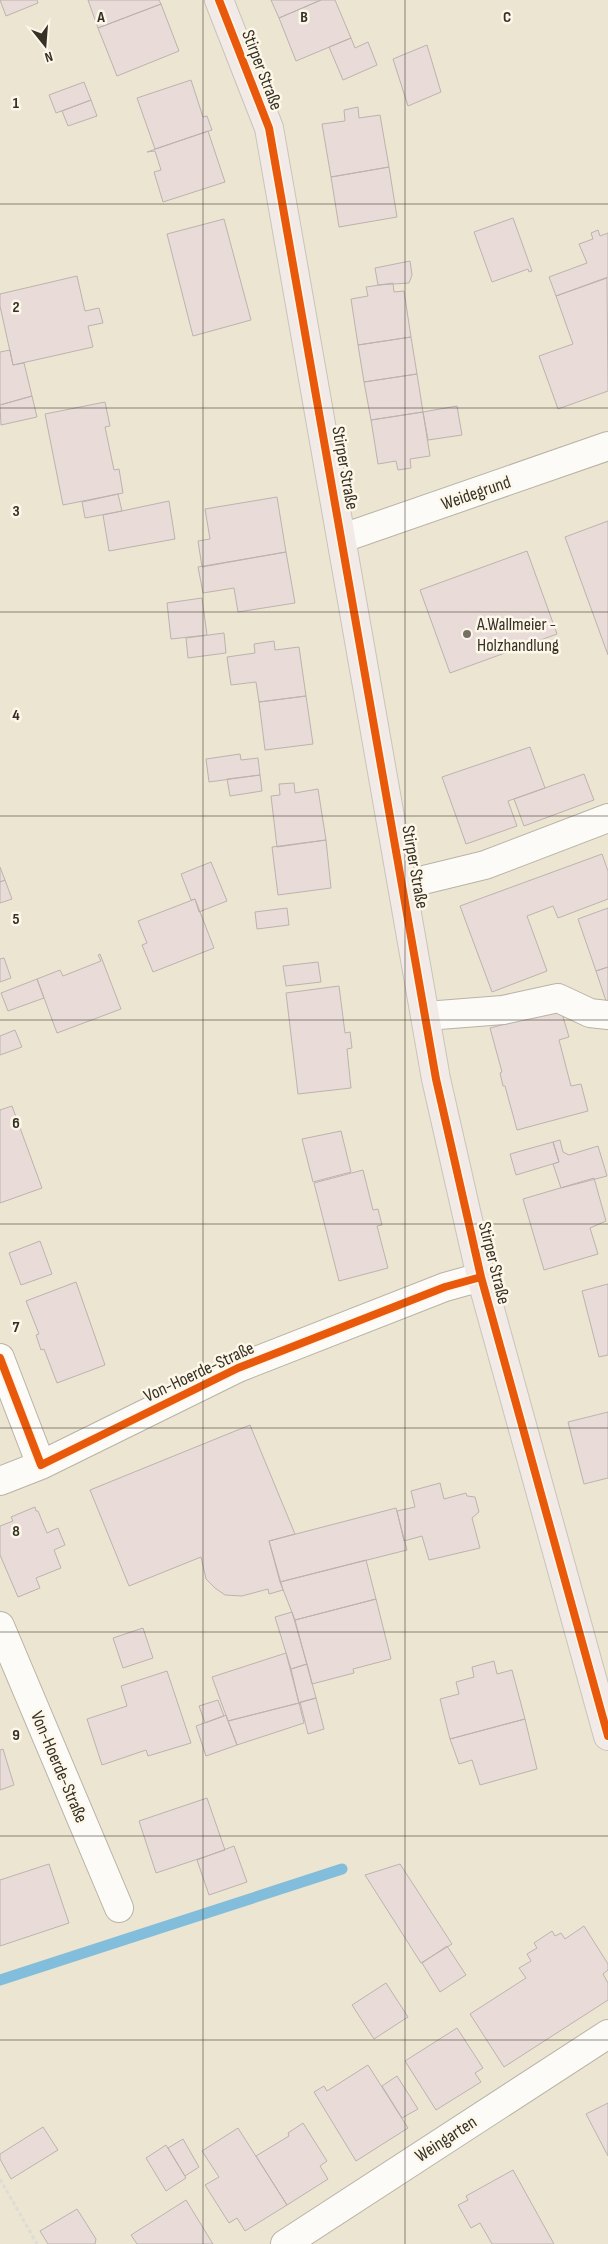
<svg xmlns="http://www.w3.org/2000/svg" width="608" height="2244" font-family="'Sofia Sans Condensed',sans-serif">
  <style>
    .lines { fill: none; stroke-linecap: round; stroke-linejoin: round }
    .stream { stroke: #82bedc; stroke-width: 11 }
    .building { fill: #e8dbd8; stroke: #bdb3ae }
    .minor-casing { stroke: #b9b3a5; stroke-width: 30 }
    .major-casing { stroke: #c8c4bb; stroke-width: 30 }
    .path { stroke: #dedcd7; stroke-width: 3; stroke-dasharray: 4 2.5; stroke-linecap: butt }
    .minor { stroke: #fcfbf8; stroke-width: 28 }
    .major { stroke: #f2eae6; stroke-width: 28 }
    .cycleway-casing { stroke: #fdf7ea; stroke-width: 11 }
    .cycleway { stroke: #e8590c; stroke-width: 8 }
    .grid { fill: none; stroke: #373125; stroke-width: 1; stroke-opacity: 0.55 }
    .poi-dot { fill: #767062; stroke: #fdf7ea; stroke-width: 2 }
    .labels { text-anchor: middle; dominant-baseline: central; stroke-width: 5; stroke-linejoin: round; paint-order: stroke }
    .street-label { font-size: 18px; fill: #373125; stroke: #fdf7ea }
    .poi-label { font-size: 18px; fill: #373125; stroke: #fdf7ea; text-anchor: start }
    .grid-label { font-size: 16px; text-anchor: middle; font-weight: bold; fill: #373125; stroke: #fdf7ea; stroke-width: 5; stroke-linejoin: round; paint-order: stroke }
  </style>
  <rect width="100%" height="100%" fill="#ece5d2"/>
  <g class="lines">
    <path class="stream" d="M0 1980 342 1869"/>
  </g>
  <path class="building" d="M0 0H37L38 3 6 16Z
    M88 0H159L161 4 98 28Z
    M271 0H321L279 18Z
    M321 0H335L351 38 296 61 279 18Z
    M161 4 179 51 117 76 98 28Z
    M351 38 355 48 368 42 377 65 343 80 329 47Z
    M427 45 441 92 408 106 393 59Z
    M191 80 203 117 207 116 212 130 155 149 137 98Z
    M84 82 91 100 56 113 49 95Z
    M91 100 97 116 68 126 62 111Z
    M358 107 359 118 380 115 389 167 331 177 322 124 345 121 344 110Z
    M208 131 225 182 163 202 154 172 161 170 155 151 147 152Z
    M389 167 397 217 339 227 331 177Z
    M513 218 532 271 529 272 528 269 492 282 474 232Z
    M224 219 251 320 193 336 167 234Z
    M598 230 600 236 608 233V277L556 296 549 277 587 263 579 244 593 239 591 233Z
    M410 261 412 275 409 283 378 285 375 268Z
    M77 276 85 311 99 308 103 323 88 326 93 347 13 365 0 306V294Z
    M607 278 608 391 558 409 539 356 573 344 556 296Z
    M393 283 394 292 404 291 411 337 358 345 351 299 368 296 366 287Z
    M411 337 417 374 364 382 358 345Z
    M10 350 13 365 24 363 32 396 0 405V352Z
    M417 374 423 412 371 420 364 382Z
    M32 396 37 417 1 425 0 405Z
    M105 402 110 426 105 427 114 470 119 469 123 493 63 505 45 414Z
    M457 406 462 435 428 440 423 412Z
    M423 412 430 456 410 459 411 468 398 470 396 461 378 464 371 420Z
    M118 494 122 511 85 518 82 502Z
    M277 497 286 552 202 567 198 541 210 539 205 509Z
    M169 501 175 539 109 551 103 515Z
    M608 521V655L565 537Z
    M527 551 557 634 450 673 420 590Z
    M286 552 295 603 238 612 234 588 203 593 198 567Z
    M202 598 207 635 171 639 167 603Z
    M224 633 226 653 188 658 186 638Z
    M274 641 275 650 299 647 306 696 259 702 256 682 231 685 227 657 255 653 254 644Z
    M306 696 313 744 265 750 259 702Z
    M530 747 545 788 508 801 517 826 466 844 442 777Z
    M240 754 241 760 258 758 260 775 209 782 206 759Z
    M584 774 594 800 524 826 514 799Z
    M260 775 262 791 230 796 227 779Z
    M294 783 295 793 318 789 326 840 277 847 271 796 280 795 279 784Z
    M326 840 331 888 278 895 272 847Z
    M602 854 608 871V899L558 918 553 906 527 916 547 971 492 992 460 906Z
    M211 862 227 901 199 912 195 899 191 900 181 874Z
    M0 867 5 880 0 882Z
    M5 880 12 899 0 903V882Z
    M195 899 214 948 153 972 142 945 147 943 138 921Z
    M287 908 289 925 257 929 255 912Z
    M608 908V967L596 971 578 919Z
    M100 954 121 1009 57 1033 37 979 60 970 63 976 101 961 98 955Z
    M4 958 11 978 0 982V959Z
    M318 962 321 982 286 986 283 966Z
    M608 967V1000L606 1001 596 971Z
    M37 979 44 998 8 1011 1 993Z
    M339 986 345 1033 350 1032 352 1048 347 1049 351 1088 298 1094 286 993Z
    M561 1010 569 1037 559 1040 571 1086 581 1084 588 1111 517 1130 505 1086H503L500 1073 502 1072 490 1028Z
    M15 1030 22 1047 0 1055V1036Z
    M12 1106 42 1188 0 1203V1110Z
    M341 1131 351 1172 313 1182 302 1139Z
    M560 1140 563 1152 569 1155 598 1146 607 1176 561 1188 553 1164 559 1162 553 1142Z
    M553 1142 559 1162 516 1175 510 1154Z
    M363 1170 373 1210 378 1209 382 1225 377 1226 388 1268 339 1281 314 1183Z
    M594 1178 606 1221 590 1228 598 1254 544 1270 523 1199Z
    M40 1241 52 1274 21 1285 9 1253Z
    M76 1282 105 1365 57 1383 44 1349 41 1350 36 1335 39 1334 26 1301Z
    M608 1284V1355L599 1357 582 1291Z
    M608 1412V1478L584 1484 568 1422Z
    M250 1425 295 1534 269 1541 283 1590 269 1594 268 1589 242 1596 225 1595 215 1588 206 1579 201 1557 129 1586 90 1490Z
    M440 1483 444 1499 466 1493 467 1496 475 1497 479 1512 472 1518 480 1548 429 1560 422 1536 404 1541 397 1511 415 1507 411 1491Z
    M35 1507 36 1511H38L47 1533 58 1528 65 1545 54 1550 61 1568 36 1578 40 1588 18 1597 0 1555V1526L13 1521 11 1517Z
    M396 1508 407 1550 280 1582 269 1541Z
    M366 1560 376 1599 295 1620 280 1582Z
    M376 1599 391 1659 353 1669 354 1673 312 1684 295 1620Z
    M292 1612 307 1664 291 1669 275 1617Z
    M143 1628 153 1658 123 1668 113 1638Z
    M286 1653 299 1703 228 1721 212 1677Z
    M494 1661 497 1674 512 1670 525 1719 450 1739 440 1699 459 1694 456 1682 474 1677 472 1667Z
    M307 1664 316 1698 299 1703 291 1669Z
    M167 1671 191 1743 148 1756 146 1750 102 1765 87 1719 127 1706 121 1686Z
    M316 1698 324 1729 308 1734 300 1702Z
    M218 1700 224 1716 205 1723 199 1706Z
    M299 1703 304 1723 237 1745 228 1721Z
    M226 1715 237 1745 206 1756 196 1726Z
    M525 1719 537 1769 480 1785 472 1760 459 1764 450 1739Z
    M3 1749 14 1785 0 1790V1750Z
    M207 1798 225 1850 156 1873 139 1821Z
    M234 1846 247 1882 209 1895 197 1860Z
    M49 1864 69 1923 0 1946V1880Z
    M400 1864 452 1944 421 1963 365 1875Z
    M584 1926 608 1964V1970L603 1974 608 1983V2000L504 2067 470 2014 526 1978 519 1968 531 1961 527 1954 537 1948 534 1943 552 1931 555 1936 561 1933 565 1939Z
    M447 1946 466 1975 440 1992 422 1963Z
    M386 1983 408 2017 374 2039 352 2005Z
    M457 2028 483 2068 475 2073 481 2082 436 2110 405 2061Z
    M368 2065 408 2128 356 2161 314 2092 324 2086 327 2091Z
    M397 2076 418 2109 402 2118 382 2086Z
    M608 2103V2156L586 2114Z
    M303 2123 327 2161 320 2166 328 2179 287 2205 256 2156 289 2136 288 2133Z
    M43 2127 58 2150 11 2179 0 2159V2154Z
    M238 2128 287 2205 245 2231 237 2218 229 2223 205 2185 219 2177 202 2151Z
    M183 2139 199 2167 185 2176 168 2148Z
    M166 2145 186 2178 166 2191 146 2158Z
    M513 2170 554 2244H492L480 2223 471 2228 458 2205 468 2200 466 2196Z
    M186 2200 213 2244H137L131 2235Z
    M77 2209 96 2239 95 2244H48L40 2231Z"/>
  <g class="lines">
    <defs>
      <path id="minor" d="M343 538 608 446
        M403 885 485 865 608 818
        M426 1016 503 1010 558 998 590 1013 608 1015
        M0 1358 41 1465 238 1368 445 1287 481 1277
        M0 1481 41 1465
        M0 1626 119 1908
        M285 2244 608 2034"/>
      <path id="major" d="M219 0 269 128 436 1079 481 1277 608 1736"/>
    </defs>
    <use href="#minor" class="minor-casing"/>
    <use href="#major" class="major-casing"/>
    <path class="path" d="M0 2179 37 2244"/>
    <use href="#minor" class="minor"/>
    <use href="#major" class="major"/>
    <defs>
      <path id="cycleway" d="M219 0 269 128 436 1079 481 1277 608 1736
        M0 1358 41 1465 238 1368 445 1287 481 1277"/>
    </defs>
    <use href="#cycleway" class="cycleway-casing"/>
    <use href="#cycleway" class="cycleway"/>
  </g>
  <path class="grid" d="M203 0V2244M405 0V2244M0 204H608M0 408H608M0 612H608M0 816H608M0 1020H608M0 1224H608M0 1428H608M0 1632H608M0 1836H608M0 2040H608"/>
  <circle class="poi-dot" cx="467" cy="634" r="5"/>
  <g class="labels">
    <g class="street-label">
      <text transform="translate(262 70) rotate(69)">Stirper Straße</text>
      <text transform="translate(345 468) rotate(80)">Stirper Straße</text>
      <text transform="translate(476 493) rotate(-19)">Weidegrund</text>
      <text transform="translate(415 867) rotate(80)">Stirper Straße</text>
      <text transform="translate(494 1263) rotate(76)">Stirper Straße</text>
      <text transform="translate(199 1372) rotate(-25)">Von-Hoerde-Straße</text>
      <text transform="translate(59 1767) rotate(67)">Von-Hoerde-Straße</text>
      <text transform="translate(446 2139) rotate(-33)">Weingarten</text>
    </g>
    <g class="poi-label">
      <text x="477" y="624">A.Wallmeier -<tspan x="477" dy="21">Holzhandlung</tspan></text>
    </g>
  </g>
  <g class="grid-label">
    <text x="101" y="22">A</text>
    <text x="304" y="22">B</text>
    <text x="507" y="22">C</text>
    <text x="16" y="108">1</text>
    <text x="16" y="312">2</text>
    <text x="16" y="516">3</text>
    <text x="16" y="720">4</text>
    <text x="16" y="924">5</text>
    <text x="16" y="1128">6</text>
    <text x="16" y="1332">7</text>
    <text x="16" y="1536">8</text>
    <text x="16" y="1740">9</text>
  </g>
  <g transform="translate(45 45) rotate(163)" stroke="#fdf7ea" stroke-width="4" paint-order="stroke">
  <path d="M0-4L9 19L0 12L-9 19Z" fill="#373125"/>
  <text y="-8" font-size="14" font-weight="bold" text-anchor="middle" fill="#373125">N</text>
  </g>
</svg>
